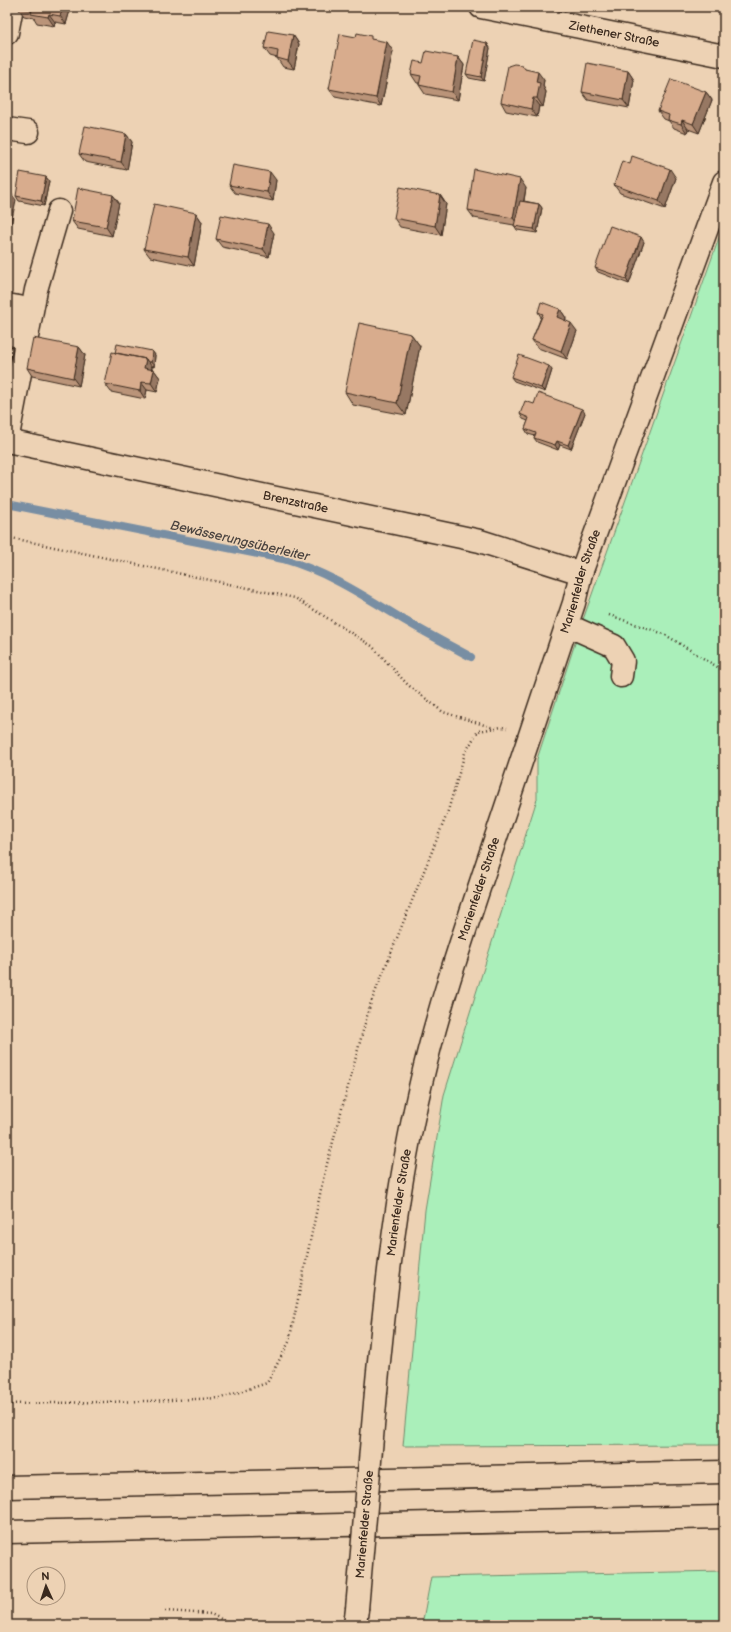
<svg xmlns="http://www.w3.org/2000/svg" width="731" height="1632" font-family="'Balsamiq Sans',sans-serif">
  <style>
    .green { fill: #aaefba; stroke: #728c6c }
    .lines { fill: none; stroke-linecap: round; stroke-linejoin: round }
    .stream { stroke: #788ea3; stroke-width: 8 }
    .minor-casing { stroke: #3b2a1e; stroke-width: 25 }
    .major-casing { stroke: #3b2a1e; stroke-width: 25 }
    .path { stroke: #3b2a1e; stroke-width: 2.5; stroke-dasharray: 1 3; stroke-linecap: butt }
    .minor { stroke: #edd2b4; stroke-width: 22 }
    .major { stroke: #edd2b4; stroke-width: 22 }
    .minor-bridge-casing { stroke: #3b2a1e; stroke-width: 25; stroke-linecap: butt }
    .minor-bridge { stroke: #edd2b4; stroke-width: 22 }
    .wall { fill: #ba9479; stroke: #3b2a1e }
    .shaded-wall { fill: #977863; stroke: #3b2a1e }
    .building { fill: #d8ac8d; stroke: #3b2a1e }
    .labels { text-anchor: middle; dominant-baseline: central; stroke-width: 3.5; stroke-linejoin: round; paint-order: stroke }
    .street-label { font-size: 12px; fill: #3b2a1e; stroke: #edd2b4 }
    .water-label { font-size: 13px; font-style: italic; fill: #4a433f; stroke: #edd2b4 }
  </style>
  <rect width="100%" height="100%" fill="#edd2b4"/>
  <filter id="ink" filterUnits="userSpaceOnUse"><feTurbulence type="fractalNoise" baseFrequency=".025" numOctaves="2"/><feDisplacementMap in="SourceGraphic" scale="8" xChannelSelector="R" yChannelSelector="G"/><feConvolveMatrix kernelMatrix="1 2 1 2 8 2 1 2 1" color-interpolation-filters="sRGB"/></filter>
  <g filter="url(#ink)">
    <path class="green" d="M724 224V1445L403 1446 425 1210 444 1095 537 799V759L580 628Z
      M724 1571V1625H422L431 1577Z"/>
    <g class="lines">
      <path class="stream" d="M7 504 283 559C328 572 364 596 404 620 426 633 449 645 471 657"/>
      <defs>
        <g id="minor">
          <path id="s1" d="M481 7 724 56"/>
          <path d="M7 33 12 7"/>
          <path d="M7 129 28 132"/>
          <path d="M7 305 19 307 14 335"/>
          <path id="s2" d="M7 441 480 541 581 573"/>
          <path d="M7 441 36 290 59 211"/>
          <path d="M567 625 614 646 623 661 621 676"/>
          <path id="s3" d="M376 1392C386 1288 397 1185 421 1083 438 1009 463 936 487 864 516 777 545 690 574 603L581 573 724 182"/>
          <path d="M355 1625 357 1609"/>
        </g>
        <path id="major" d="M7 1487 724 1472
          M7 1532 724 1517"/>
      </defs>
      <use href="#minor" class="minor-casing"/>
      <use href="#major" class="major-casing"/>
      <path class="path" d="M7 537 295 598 372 646 408 685 443 712 494 728
        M609 615 664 634 724 671
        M7 1404 147 1401 221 1398 267 1383 289 1342 324 1175 370 1005 447 814 465 753 478 731 502 727 507 728
        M165 1611 211 1614 233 1625"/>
      <use href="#minor" class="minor"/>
      <use href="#major" class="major"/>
      <defs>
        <g id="minor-bridge">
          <path id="s4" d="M357 1609 376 1392"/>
        </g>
      </defs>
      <use href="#minor-bridge" class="minor-bridge-casing"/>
      <use href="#minor-bridge" class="minor-bridge"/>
    </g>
    <path class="wall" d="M71 7 66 24 55 22 54 26 37 23 34 18 24 16 18 8Z
      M293 35 299 44 294 69 283 67 277 58 270 56 264 48Z
      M356 37 374 40 393 51 381 106 335 97 329 89Z
      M487 43 490 48 484 81 469 78 466 74Z
      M458 57 464 65 458 100 425 94 419 85V83H417L411 74 423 63Z
      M525 69 544 80 543 86 546 92 543 107 539 106 537 117 506 111 501 102Z
      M628 71 634 80 629 108 588 100 582 92Z
      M706 92 712 100 699 133 688 129 687 133 674 128 669 121 664 119 658 111Z
      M126 134 132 142 127 170 85 162 79 154Z
      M46 177 49 181 44 206 19 201 16 196Z
      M676 178 665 209 620 193 614 185Z
      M276 180 273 201 235 193 229 185Z
      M526 188 524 201 539 204 542 208 537 233 517 230 514 225 474 218 468 210Z
      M113 195 119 203 112 236 78 229 72 221Z
      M440 195 446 204 441 235 400 227 394 218Z
      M196 213 202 222 194 266 150 257 144 249Z
      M274 233 269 257 222 247 216 239Z
      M644 242 629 284 598 272 595 268Z
      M560 309 566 318 565 320 577 331 567 359 538 348 532 340 541 317 538 312Z
      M411 334 420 346 406 415 353 405 345 392Z
      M79 347 85 355 79 386 32 376 27 368Z
      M152 351 155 355 154 367 151 366 152 367V370H154L160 378 157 392 147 390 145 399 111 392 105 384 115 353Z
      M552 370 545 392 514 381 511 377Z
      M534 404 585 413 571 449 560 445 558 450 537 442 534 438 535 436 528 434 525 429 528 421 523 419 520 414Z"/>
    <path class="shaded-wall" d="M63 7H71L66 24 60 16Z
      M49 14 55 22 54 26 48 17Z
      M293 35 299 44 294 69 288 61Z
      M387 42 393 51 381 106 376 98Z
      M487 43 490 48 484 81 481 77Z
      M458 57 464 65 458 100 452 92Z
      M628 71 634 80 629 108 623 100Z
      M538 72 544 80 543 86 546 92 543 107 537 98 536 82Z
      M706 92 712 100 699 133 693 124Z
      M533 98 539 106 537 117 531 109Z
      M682 120 688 129 687 133 681 124Z
      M126 134 132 142 127 170 121 162Z
      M670 169 676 178 665 209 659 201Z
      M270 172 276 180 273 201 267 192Z
      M46 177 49 181 44 206 41 201Z
      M520 179 526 188 519 226 513 218Z
      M10 192 16 200 9 233 7 230V205Z
      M113 195 119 203 112 236 106 227Z
      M440 195 446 204 441 235 435 226Z
      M539 204 542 208 537 233 534 229Z
      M196 213 202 222 194 266 188 257Z
      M268 224 274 233 269 257 263 249Z
      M641 237 644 242 629 284 626 279Z
      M560 309 566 318 563 326 557 317Z
      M7 317 8 319 7 326Z
      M571 323 577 331 567 359 561 351Z
      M411 334 420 346 406 415 397 403Z
      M79 347 85 355 79 386 73 378Z
      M152 351 155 355 154 367 151 362Z
      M146 359 152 367 150 377 144 368Z
      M549 366 552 370 545 392 541 388Z
      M154 370 160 378 157 392 151 383Z
      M141 382 147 390 145 399 140 391Z
      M582 409 585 413 571 449 568 445Z
      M557 441 560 445 558 450 555 445Z"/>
    <path class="building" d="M18 7H63L60 16 49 14 48 17 31 14 32 10 18 8Z
      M268 31 293 35 288 61 277 58 278 51 264 48Z
      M357 33 371 36V39L387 42 376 98 329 89 340 34 356 37Z
      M473 40 487 43 481 77 466 74Z
      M426 51 458 57 452 92 419 85 421 76 411 74 414 61 423 63Z
      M587 63 628 71 623 100 582 92Z
      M514 64 522 65 525 69 538 72 536 82 540 83 537 98H533L531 109 501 102 508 66Z
      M671 79 706 92 693 124 682 120 681 124 668 120 669 115 658 111Z
      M85 126 126 134 121 162 79 154Z
      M632 156 670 169 659 201 614 185 622 161 630 164Z
      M233 165 270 172 267 192 229 185Z
      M474 169 520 179 513 218 468 210Z
      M20 172 46 177 41 201 16 196Z
      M400 187 440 195 435 226 394 218Z
      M78 188 113 195 106 227 72 221Z
      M7 191 10 192 7 205Z
      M520 201 539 204 534 229 514 226Z
      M154 204 196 213 188 257 144 249Z
      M221 215 268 224 263 249 216 239Z
      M610 226 641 237 626 279 595 268Z
      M541 302 560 309 557 317 571 323 561 351 532 340 543 314 538 312Z
      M359 323 411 334 397 403 345 392Z
      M33 338 79 347 73 378 27 368Z
      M117 344 152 351 151 362H148L146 359 115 353Z
      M112 352 146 359 144 368 154 370 151 383 141 382 140 391 105 384Z
      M519 355 549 366 541 388 511 377Z
      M538 393 582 409 568 445 557 441 555 445 534 438 536 433 525 429 529 418 520 414 525 401 534 404Z"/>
  </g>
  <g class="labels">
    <g class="street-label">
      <text stroke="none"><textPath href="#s1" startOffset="136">Ziethener Straße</textPath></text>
      <text stroke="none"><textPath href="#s2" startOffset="295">Brenzstraße</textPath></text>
      <text stroke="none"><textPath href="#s3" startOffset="839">Marienfelder Straße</textPath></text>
      <text stroke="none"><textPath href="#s3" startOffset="515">Marienfelder Straße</textPath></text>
      <text stroke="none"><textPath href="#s3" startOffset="191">Marienfelder Straße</textPath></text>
      <text stroke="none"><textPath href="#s4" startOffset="85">Marienfelder Straße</textPath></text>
    </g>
    <g class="water-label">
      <text transform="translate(240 541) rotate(13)">Bewässerungsüberleiter</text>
    </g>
  </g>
  <rect width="731" height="1632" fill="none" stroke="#edd2b4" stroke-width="24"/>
  <rect x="12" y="12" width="707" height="1608" fill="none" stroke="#3b2a1e" stroke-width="1.5" filter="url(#ink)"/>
  <g transform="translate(46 1586) rotate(357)"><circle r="19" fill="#edd2b4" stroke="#a68f78"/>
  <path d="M0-3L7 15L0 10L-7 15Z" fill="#3b2a1e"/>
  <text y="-6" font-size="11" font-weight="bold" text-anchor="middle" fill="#3b2a1e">N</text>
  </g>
</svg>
